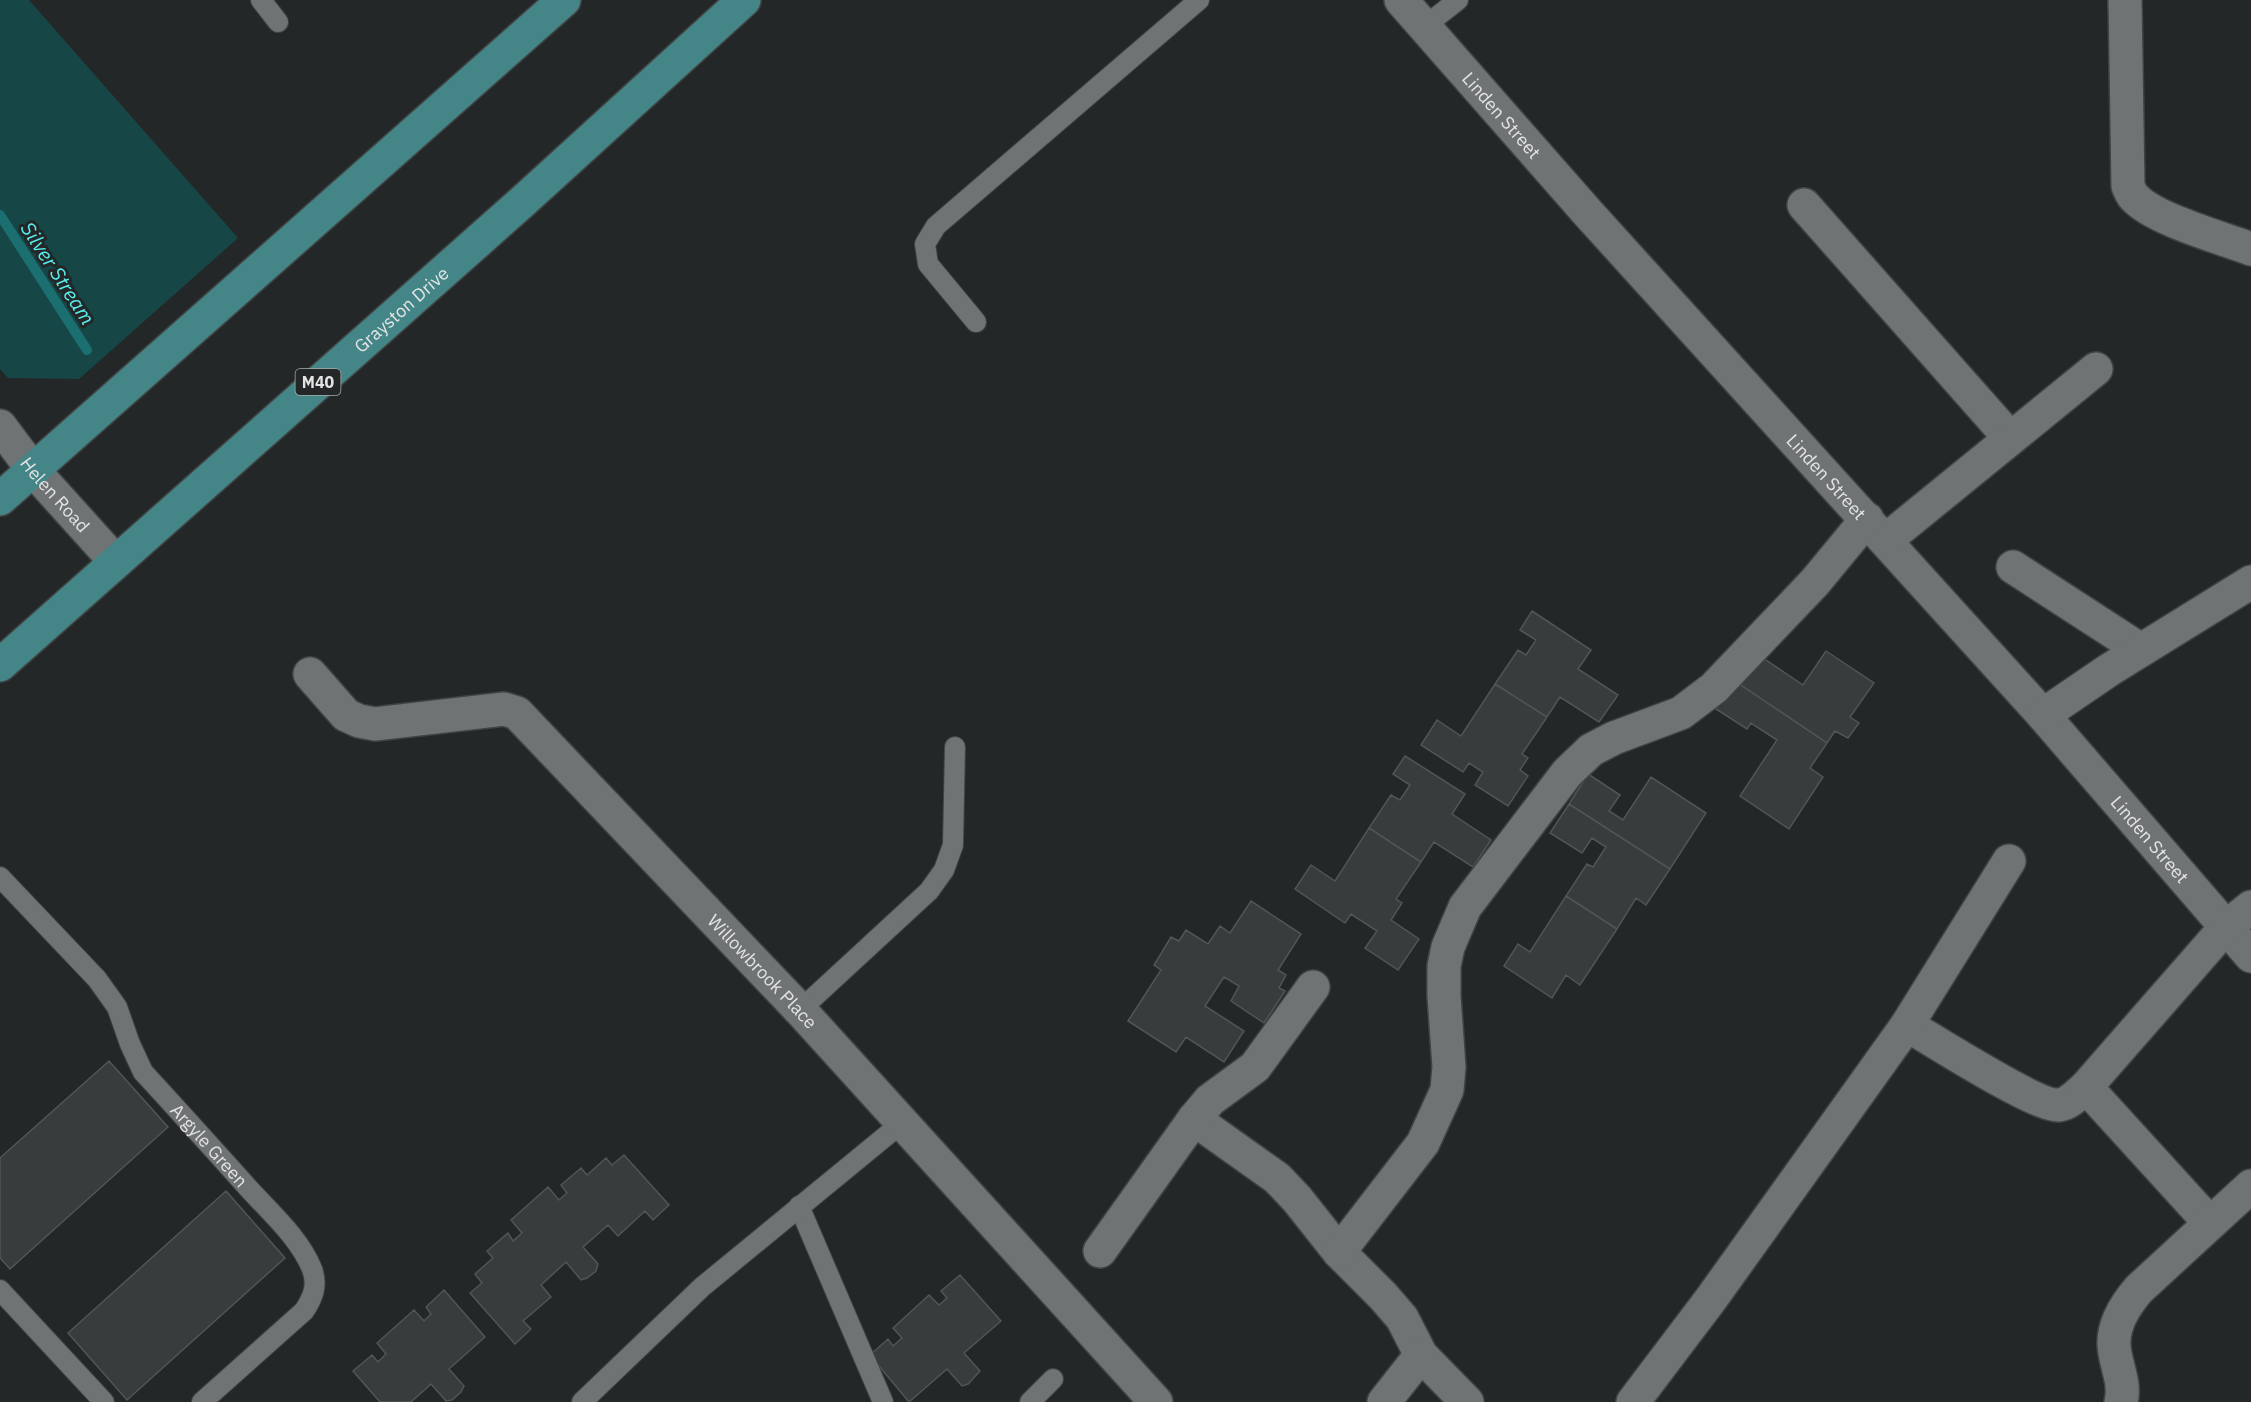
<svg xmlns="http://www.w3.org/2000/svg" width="2251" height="1402" font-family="'IBM Plex Sans',sans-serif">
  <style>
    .green { fill: #164646 }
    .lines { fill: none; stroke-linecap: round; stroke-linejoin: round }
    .stream { stroke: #1b6f70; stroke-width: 10 }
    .building { fill: #393c3c; stroke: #515555; stroke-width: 1.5 }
    .service-casing { stroke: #404343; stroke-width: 22 }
    .minor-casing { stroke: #404343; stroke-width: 36 }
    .primary-casing { stroke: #404343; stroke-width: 36 }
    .service { stroke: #6f7373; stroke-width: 20 }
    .minor { stroke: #6f7373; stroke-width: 33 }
    .primary { stroke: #448687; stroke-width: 33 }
    .labels { text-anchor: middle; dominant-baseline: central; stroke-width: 6; stroke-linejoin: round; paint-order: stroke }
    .shield { fill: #242727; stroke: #aaacac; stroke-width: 1.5 }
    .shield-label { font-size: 16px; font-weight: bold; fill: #e3e5e5 }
    .street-label { font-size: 18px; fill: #e3e5e5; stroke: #242727 }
    .water-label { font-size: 20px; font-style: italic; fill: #58eff0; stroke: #242727 }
  </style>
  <rect width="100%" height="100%" fill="#242727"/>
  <path class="green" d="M0 0H29L238 238 79 379 8 378 0 369Z"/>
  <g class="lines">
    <path class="stream" d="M0 215 87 350"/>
  </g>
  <path class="building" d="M1532 611 1591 650 1578 669 1618 695 1599 722 1560 697 1547 717 1495 684 1518 650 1526 655 1536 640 1520 630Z
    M1826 651 1874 683 1850 717 1859 723 1848 738 1835 731 1827 743 1735 681 1754 652 1803 685Z
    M1735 681 1827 743 1810 768 1823 777 1789 829 1740 796 1777 740 1751 723 1747 729 1716 709Z
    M1495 684 1547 717 1522 754 1528 758 1520 770 1528 776 1508 806 1475 785 1483 772 1469 763 1463 772 1421 745 1437 720 1461 736Z
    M1405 756 1465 794 1452 814 1491 840 1473 867 1434 842 1421 862 1369 828 1391 795 1400 800 1410 785 1393 774Z
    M1588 774 1620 795 1609 811 1623 820 1651 777 1706 813 1670 869 1569 804Z
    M1569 804 1670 869 1646 905 1636 898 1617 929 1566 896 1587 864 1593 867 1606 847 1592 838 1582 853 1550 833Z
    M1369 828 1421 862 1396 899 1402 903 1391 920 1419 939 1398 970 1365 948 1377 931 1351 914 1345 923 1295 889 1311 865 1335 881Z
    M1566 896 1617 929 1580 985 1566 975 1552 998 1504 966 1518 944 1530 952Z
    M1251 901 1301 934 1278 970 1286 975 1279 988 1285 991 1264 1023 1231 1001 1239 986 1224 977 1205 1006 1244 1031 1224 1062 1186 1037 1176 1052 1128 1021 1161 970 1154 965 1171 937 1179 941 1186 930 1208 944 1220 926 1230 933Z
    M109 1061 168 1127 10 1269 0 1258V1158Z
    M624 1155 669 1205 653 1220 645 1211 618 1236 608 1225 583 1247 598 1264 596 1271 587 1278 581 1280 566 1262 541 1285 551 1297 523 1321 531 1329 515 1344 470 1293 482 1283 475 1274 493 1258 487 1251 508 1233 513 1241 522 1233 511 1220 548 1187 559 1200 567 1193 561 1185 581 1168 587 1175 606 1158 612 1165Z
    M226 1191 285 1258 127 1400 68 1333Z
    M960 1275 1001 1321 964 1353 980 1371 968 1384 962 1386 947 1369 909 1402 870 1355 888 1339 893 1346 902 1338 893 1328 929 1295 939 1305 947 1298 941 1291Z
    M444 1290 485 1337 449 1369 464 1386 461 1392 452 1400 446 1401 431 1384 411 1402H380L353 1371 372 1355 378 1362 386 1354 377 1343 414 1310 424 1321 431 1314 426 1307Z"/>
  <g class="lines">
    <defs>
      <g id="service">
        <path d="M261 0 278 22"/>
        <path d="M1425 26 1458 0"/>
        <path d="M976 322 928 264 925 244 936 226 1199 0"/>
        <path id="s1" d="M0 877 97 979 117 1007 130 1044 143 1072C179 1111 215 1151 250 1190 272 1214 300 1239 312 1269 318 1285 313 1298 304 1311L202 1402"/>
        <path d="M800 1010 929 891 944 870 953 845 955 747"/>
        <path d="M799 1206 883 1402"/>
        <path d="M0 1290 104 1402"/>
        <path d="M582 1402 702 1287 903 1122"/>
        <path d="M1030 1402 1053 1379"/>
      </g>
      <g id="minor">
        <path id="s2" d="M1401 0 1587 212 2043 715 2251 956"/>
        <path d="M2125 0 2128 186C2130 190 2131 195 2135 198 2154 219 2222 238 2251 249"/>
        <path d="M1804 205 2010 438"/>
        <path id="s3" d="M0 426 33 470 116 562"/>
        <path d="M1886 540 2096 369"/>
        <path d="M2013 567 2141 650"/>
        <path id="s4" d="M310 674 346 715 359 721 375 724 504 709 517 713 800 1010 1156 1402"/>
        <path d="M2043 715 2109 670 2251 582"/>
        <path d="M1907 1025C1931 1039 2037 1107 2059 1105 2069 1104 2078 1094 2086 1087L2225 928 2251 907"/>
        <path d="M2086 1087 2209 1222"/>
        <path d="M1194 1119 1277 1178 1297 1199 1339 1252 1383 1296 1402 1318 1421 1355 1467 1402"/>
        <path d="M1100 1251 1194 1119 1210 1100 1255 1067 1313 987"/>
        <path d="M1339 1252 1423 1143 1447 1090 1449 1067 1444 996V966L1448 947 1465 907 1567 773 1591 750 1614 738 1681 713 1714 688 1815 582 1867 519"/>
        <path d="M1384 1402 1421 1355"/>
        <path d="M1633 1402 1711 1299 1907 1025 2009 861"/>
        <path d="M2121 1402C2126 1382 2115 1365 2114 1345 2113 1324 2126 1304 2139 1289L2251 1186"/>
      </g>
      <g id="primary">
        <path d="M0 499 564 0"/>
        <path id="s5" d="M0 665 521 203 744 0"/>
      </g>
    </defs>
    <use href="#service" class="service-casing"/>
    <use href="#minor" class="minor-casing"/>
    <use href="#primary" class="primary-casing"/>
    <use href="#service" class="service"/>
    <use href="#minor" class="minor"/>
    <use href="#primary" class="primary"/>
  </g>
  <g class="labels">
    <rect class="shield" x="295.5" y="369" width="45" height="26" rx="4.5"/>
    <g class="shield-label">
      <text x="318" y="382">M40</text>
    </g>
    <g class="street-label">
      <text stroke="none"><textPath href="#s2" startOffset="153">Linden Street</textPath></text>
      <text stroke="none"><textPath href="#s5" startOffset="536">Grayston Drive</textPath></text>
      <text stroke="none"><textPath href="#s2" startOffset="639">Linden Street</textPath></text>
      <text stroke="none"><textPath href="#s3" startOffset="88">Helen Road</textPath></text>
      <text stroke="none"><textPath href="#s2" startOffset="1125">Linden Street</textPath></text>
      <text stroke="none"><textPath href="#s4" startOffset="585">Willowbrook Place</textPath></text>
      <text stroke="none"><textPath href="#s1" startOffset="344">Argyle Green</textPath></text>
    </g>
    <g class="water-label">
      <text transform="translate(58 273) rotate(57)">Silver Stream</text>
    </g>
  </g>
</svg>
